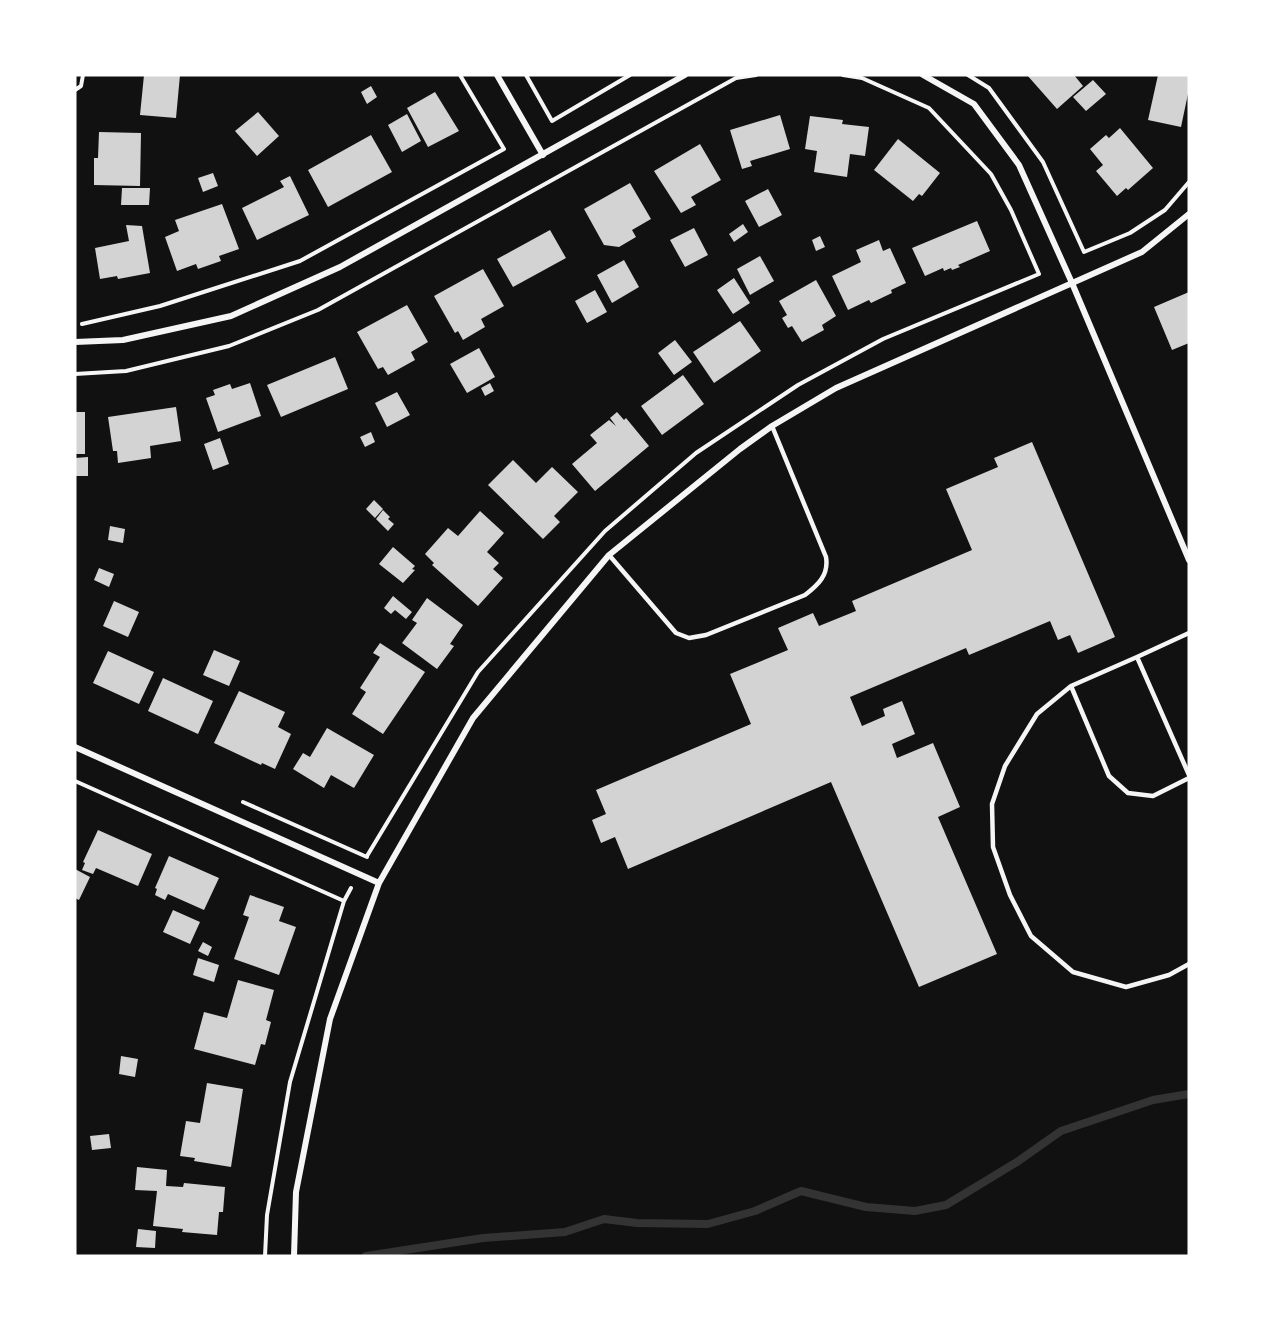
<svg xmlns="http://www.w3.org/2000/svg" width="1264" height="1331" font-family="Raleway,sans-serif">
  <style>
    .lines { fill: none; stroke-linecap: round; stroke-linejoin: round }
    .stream { stroke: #333; stroke-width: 8 }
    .building { fill: #d3d3d3 }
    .path { stroke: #f5f5f5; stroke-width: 4 }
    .service { stroke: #f5f5f5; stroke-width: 4.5 }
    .minor { stroke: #f5f5f5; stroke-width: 6 }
  </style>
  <rect width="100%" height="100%" fill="#111"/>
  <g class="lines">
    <path class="stream" d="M366 1256 483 1238 565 1232 604 1219 637 1223 708 1224 755 1211 801 1191 866 1207 915 1211 946 1205 1017 1162 1061 1131 1153 1100 1189 1094"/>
  </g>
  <path class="building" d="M144 75H180L176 118 140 115Z
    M1027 75H1074L1083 86 1057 109Z
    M1158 75H1189V89L1181 127 1148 120Z
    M1093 80 1106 94 1086 111 1073 97Z
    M371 86 377 97 367 104 361 92Z
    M435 92 459 131 428 147 407 108Z
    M258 112 279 136 257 156 235 131Z
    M407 114 421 141 402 152 388 125Z
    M780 115 790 149 750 161 752 166 742 169 730 130Z
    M810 116 843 120 842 124 869 127 865 156 850 154 847 177 814 172 817 151 805 149Z
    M1120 128 1153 168 1128 190 1126 188 1117 196 1096 171 1103 165 1090 149 1106 135 1109 138Z
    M99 132 141 133 140 186 94 185V158H98Z
    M371 135 392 172 328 207 308 170Z
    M898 139 940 173 922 196 919 194 913 201 874 170Z
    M700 144 721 180 691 197 696 205 681 213 654 171Z
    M213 173 218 186 203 192 198 178Z
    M290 176 309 215 257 240 242 208 284 187 280 181Z
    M630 183 651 219 632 230 636 237 619 247 604 245 584 209Z
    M122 188H150L149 205H121Z
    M768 189 782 215 759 227 745 201Z
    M222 204 239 249 219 256 221 261 198 269 196 264 177 271 165 237 179 231 175 220Z
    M977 221 990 251 958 265 960 267 952 270 951 268 944 271 943 268 925 276 912 248Z
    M743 224 748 232 734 242 729 234Z
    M126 225 142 226 150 273 118 279 117 276 100 279 95 248 129 241Z
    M694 228 708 255 685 267 670 240Z
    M550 230 566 258 513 287 497 259Z
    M820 236 825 247 816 251 812 240Z
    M879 240 883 251 890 248 906 283 891 290 892 293 871 303 869 300 848 310 832 276 861 262 856 250Z
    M760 256 774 281 750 295 737 269Z
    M624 260 639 287 612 303 597 275Z
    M483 269 504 306 481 319 485 327 463 340 458 331 455 333 434 296Z
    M734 278 750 303 733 314 717 290Z
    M816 280 836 316 822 325 824 330 802 342 792 326 788 328 782 318 787 315 779 301Z
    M595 290 607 312 587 323 575 301Z
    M1189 292V343L1172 350 1154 307Z
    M407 305 428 342 411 352 415 360 388 375 383 367 378 369 357 332Z
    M740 321 761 351 714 383 693 352Z
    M675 340 692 362 674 375 658 353Z
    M479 348 495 377 467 393 450 364Z
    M335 357 348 389 281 417 267 385Z
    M683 375 704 404 662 435 641 406Z
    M250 383 261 416 218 432 206 398 215 395 213 390 230 384 232 389Z
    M490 383 494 391 485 396 481 388Z
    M397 392 410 415 387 427 375 403Z
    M176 407 181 441 150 446 151 458 118 463 117 451H113L108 417Z
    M75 412H85V454H75Z
    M617 412 624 420 626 418 649 446 595 491 572 464 597 443 590 435 609 420 616 426 610 418Z
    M371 432 375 442 365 447 360 437Z
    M220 438 229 464 213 470 204 444Z
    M1032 442 1115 637 1078 653 1070 635 1058 640 1050 621 969 655 966 648 850 697 862 726 885 716 883 709 902 701 915 734 892 744 897 758 933 743 960 807 938 817 997 954 919 987 831 782 628 869 615 837 601 843 592 820 606 814 596 790 751 724 730 674 788 650 778 628 813 613 819 626 856 611 852 601 972 550 946 489 998 467 994 458Z
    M88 457V476H75V458Z
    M513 460 536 483 552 467 578 492 554 516 560 522 543 539 488 485Z
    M374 500 383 509 375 518 366 509Z
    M383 510 390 517 388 519 394 524 388 531 376 519Z
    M480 511 504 533 487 552 499 563 493 569 503 578 478 606 432 565 434 563 425 554 448 528 458 536Z
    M110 526 125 529 123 543 108 540Z
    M393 547 415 566 412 569 415 570 403 583 379 564Z
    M99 568 114 574 109 587 94 580Z
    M393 596 412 612 406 619 395 610 391 614 384 608Z
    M427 598 463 625 450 644 454 646 437 669 402 643 417 623 412 620Z
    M114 601 139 612 128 637 103 626Z
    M380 643 425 672 383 734 352 714 366 692 360 688 380 657 373 653Z
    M214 650 240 661 229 686 203 675Z
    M108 651 154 672 139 704 93 683Z
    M163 678 213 701 198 734 148 711Z
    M239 691 285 712 278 727 291 734 275 769 262 763 261 765 214 743Z
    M327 728 374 755 354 788 331 775 324 788 293 769 303 753 310 757Z
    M98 830 152 854 138 886 96 868 93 874 82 870 85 863 83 862Z
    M169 856 219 878 204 910 168 894 165 900 155 895 157 889 155 888Z
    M75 869 90 877 79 900 75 898Z
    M250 895 284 907 279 921 296 927 279 975 234 959 249 917 243 915Z
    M173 910 200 922 190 944 163 932Z
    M203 942 212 947 208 956 198 951Z
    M198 958 219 965 214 982 193 975Z
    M238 980 274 990 266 1020 271 1022 265 1045 261 1044 255 1065 194 1049 204 1012 227 1018Z
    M121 1056 138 1059 135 1077 119 1074Z
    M207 1083 243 1089 231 1167 194 1161 195 1158 180 1156 186 1121 200 1123Z
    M109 1134 111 1148 92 1150 90 1136Z
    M137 1167 167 1170 166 1186 183 1187 184 1183 225 1187 223 1212H219L217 1235 182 1232 183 1229 153 1226 157 1191 135 1190Z
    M138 1229 156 1231 155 1248 136 1247Z"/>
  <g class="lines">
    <path class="path" d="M526 75 552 121 630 75
      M968 75 989 88 1043 162 1084 252 1130 233 1165 210 1189 182
      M75 90 81 86 83 75
      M82 324 160 306 300 261 504 149 460 75
      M75 374 126 371 229 346 318 310 736 78 756 75
      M75 781 344 901 290 1082 267 1215 265 1256
      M243 802 367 857
      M367 856 478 672 605 531 696 453 798 385 883 339 1039 274 1011 210 991 174 929 108 862 78 843 75
      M344 901 351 888"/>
    <path class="service" d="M609 555 676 633 689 638 706 635 805 595C818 585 829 575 826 557L772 426
      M1189 633 1137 657 1189 775
      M1137 657 1071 686 1037 714 1005 766 992 804 993 847 1010 895 1031 936 1073 972 1126 987 1169 975 1189 964
      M1071 686 1109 776 1128 793 1153 796 1189 778"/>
    <path class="minor" d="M497 75 543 155
      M923 75 974 104 1019 165 1072 283 1189 560
      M75 342 123 340 231 316 340 267 685 75
      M75 747 379 883
      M294 1256 296 1192 330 1019 379 883 473 718 609 555 740 449 772 426 836 388 1142 252 1189 214"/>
  </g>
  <rect width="1264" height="1331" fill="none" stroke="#ffffff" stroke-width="153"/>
</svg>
